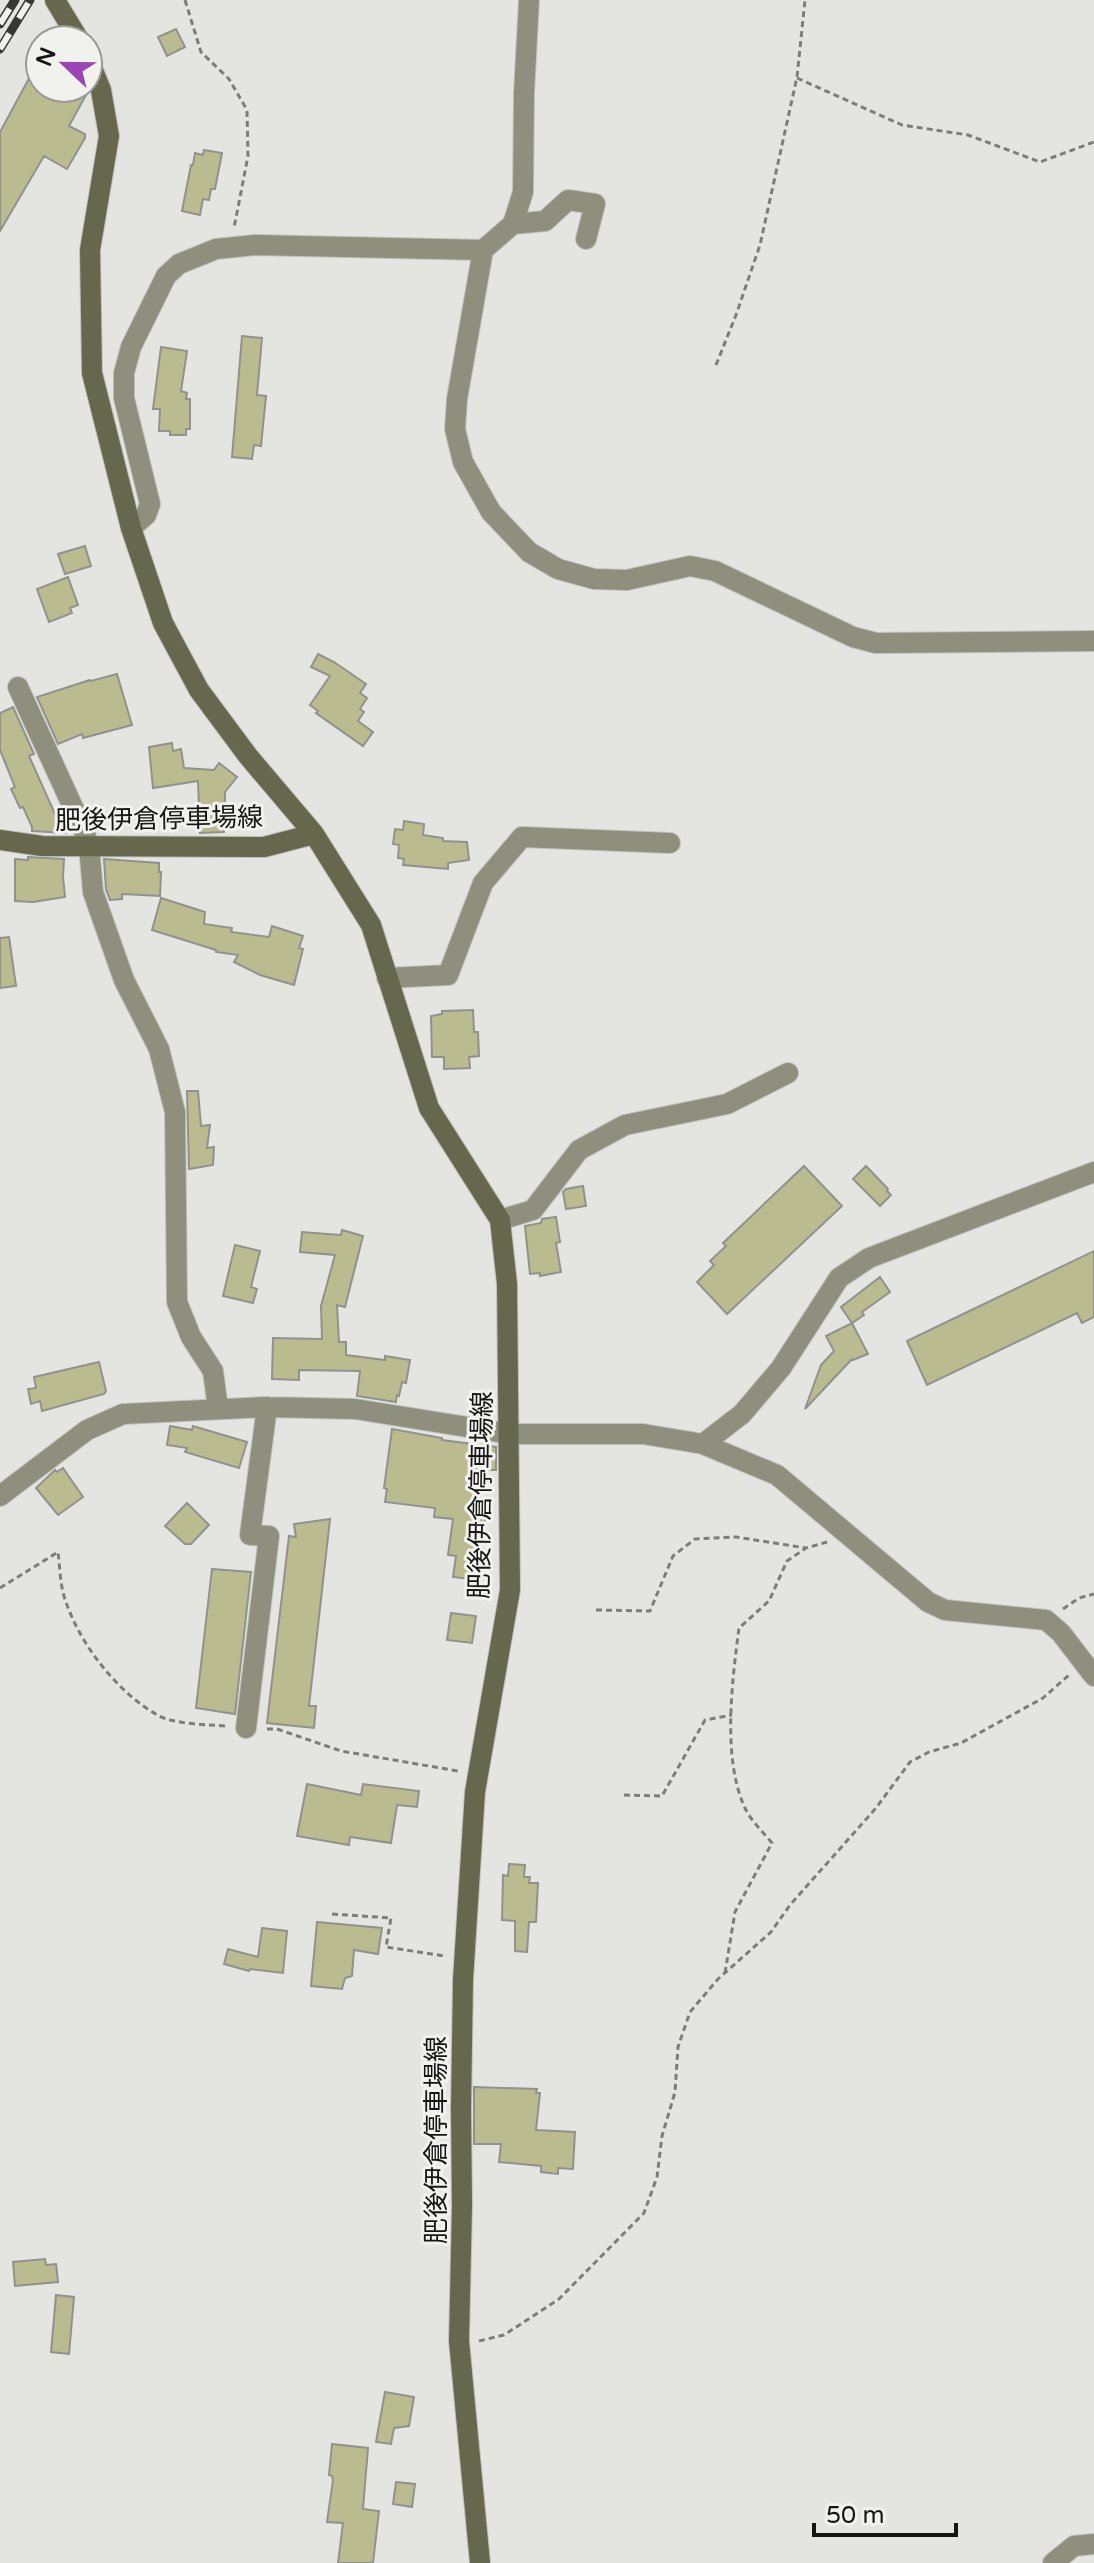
<svg xmlns="http://www.w3.org/2000/svg" width="1094" height="2563" font-family="'Varela Round','Noto Sans JP',sans-serif">
  <style>
    .building { fill: #babc90; stroke: #91918e; stroke-width: 2 }
    .lines { fill: none; stroke-linecap: round; stroke-linejoin: round }
    .street-casing { stroke: #bfbfbc; stroke-width: 22 }
    .secondary-casing { stroke: #bfbfbc; stroke-width: 22 }
    .path { stroke: #7d7d7b; stroke-width: 3; stroke-dasharray: 6 4; stroke-linecap: butt }
    .street { stroke: #8e907d; stroke-width: 20 }
    .secondary { stroke: #66674c; stroke-width: 20 }
    .rail-casing { stroke: #383837; stroke-width: 9 }
    .rail { stroke: #f1f2ee; stroke-width: 6; stroke-dasharray: 18; stroke-linecap: butt }
    .labels { text-anchor: middle; dominant-baseline: central; stroke-width: 6; stroke-linejoin: round; paint-order: stroke }
    .street-label { font-size: 26px; fill: #151514; stroke: #f1f2ee }
  </style>
  <rect width="100%" height="100%" fill="#e4e4e1"/>
  <path class="building" d="M176 29 185 47 167 56 158 37Z
    M40 58V88H72L86 95 69 126 85 134V138L67 169 44 156 0 231V132Z
    M204 150 222 153 215 189H211L209 200 203 199 200 215 182 211 191 165H193L195 153 203 155Z
    M242 336 262 338 257 395 266 396 261 446 254 445 252 459 232 457Z
    M161 347 187 351 181 391 187 393 186 399H190V429H186V435H170V431H159L160 409H153Z
    M85 546 91 566 65 574 58 554Z
    M68 577 78 605 70 608 72 613 49 622 37 589Z
    M318 654 334 662 366 684 360 693 367 698 360 709 364 712 358 721 373 732 363 746 316 713 318 711 310 705 330 676 311 667Z
    M117 674 132 725 83 738 82 734 58 744 37 697 90 680 91 681Z
    M13 707 34 754 29 756 59 823 65 821 66 833 32 831V827L23 807 20 808 11 789 15 787 0 750V713Z
    M172 743 173 751 181 749 184 768 214 770 219 763 237 777 225 792 224 832 200 833 198 781 153 788 149 747Z
    M404 821 424 824 423 835 443 838V841L467 842 469 860 448 863V869L403 865 404 859 398 858 399 845 393 844 395 829 403 830Z
    M28 857 64 859 63 877 65 897 33 902 15 901V859L28 860Z
    M104 859 159 863V872H161L160 896 122 894V899L110 900 106 889Z
    M161 898 205 912 204 924 232 928 231 932 269 937 272 926 303 936 299 948 303 949 294 985 260 975 234 962 238 955 216 952V950L152 930Z
    M9 937 16 986 0 988V938Z
    M473 1010 474 1032H478L479 1056 469 1057 470 1068 444 1069V1057H432L431 1016 442 1014V1011Z
    M187 1091H198L201 1126 210 1125 207 1148 214 1147 213 1165 189 1169Z
    M804 1166 842 1206 727 1314 697 1282 714 1265 710 1261 726 1246 723 1243Z
    M866 1166 888 1189 887 1191 891 1195 880 1206 853 1179Z
    M583 1186 586 1206 566 1209 563 1192 566 1189Z
    M556 1217 560 1242 556 1243 561 1272 540 1276V1273L530 1274 525 1226 541 1223 542 1219Z
    M342 1230 363 1236 345 1307 337 1305 339 1342H346V1355L385 1360V1356L410 1360 406 1383 402 1382 399 1396 397 1395 396 1402 357 1396 360 1371 299 1370V1380L272 1379 273 1338 322 1339 321 1306 335 1255 300 1252 302 1232 341 1235Z
    M235 1245 260 1251 251 1287 257 1289 253 1303 223 1296Z
    M1094 1251V1317L1082 1323 1077 1313 927 1385 907 1341Z
    M880 1277 890 1292 862 1312 864 1315 852 1323 841 1307Z
    M852 1323 868 1354 853 1360 852 1359 805 1409 821 1365 834 1351 826 1336Z
    M99 1362 106 1391 104 1394 42 1411 40 1401 31 1404 28 1389 36 1388 34 1377Z
    M170 1426 192 1430 193 1426 247 1442 239 1468 185 1452 187 1448 167 1445Z
    M392 1429 442 1438V1440L496 1447V1470H482L478 1505H485V1522H480L474 1565H478L476 1580 453 1577 456 1556 448 1555 453 1519 434 1517 435 1508 385 1502 387 1489 384 1488Z
    M63 1468 83 1497 58 1515 36 1488 55 1470 57 1472Z
    M187 1503 209 1525 191 1544H185L165 1526Z
    M330 1519 309 1706H316L314 1728 267 1723 289 1536 296 1537 294 1524Z
    M212 1569 251 1572 235 1714 196 1708Z
    M451 1613 476 1616 472 1643 447 1640Z
    M307 1784 361 1795 363 1784 419 1791 417 1807 397 1805 391 1843 350 1837 349 1845 297 1836Z
    M509 1864 525 1865 524 1877H530L529 1883H538L536 1922H529L527 1952 515 1951V1921L502 1920 503 1875 508 1876Z
    M317 1922 382 1928 378 1954 354 1950 352 1976 345 1978 342 1989 311 1986Z
    M262 1928 287 1931 283 1973 250 1969 249 1971 224 1964 228 1949 258 1957Z
    M474 2087 537 2089 536 2093H540L536 2130 575 2132 573 2169 558 2168V2174L541 2172V2166L499 2162 501 2144H474Z
    M45 2259 46 2265 56 2264 58 2282 15 2286 13 2262Z
    M56 2295 74 2297 69 2354 51 2352Z
    M385 2392 414 2397 409 2426 394 2428 391 2444 376 2442Z
    M332 2444 368 2448 363 2509 379 2511 373 2563H338L343 2523 327 2522 333 2480 332 2476 329 2475Z
    M396 2482 415 2484 412 2507 393 2504Z"/>
  <g class="lines">
    <defs>
      <path id="street" d="M513 224 545 221 568 200 595 204 586 239
        M483 250 457 399 455 429 463 462 491 512 529 552 558 569 594 579 627 580 690 566 715 571 853 637 876 643 1094 641
        M131 528 146 515 150 504 124 398V373L131 347 166 276 179 264 216 249 255 245 483 250 513 224 523 192 524 93 529 0
        M18 687 83 829 89 846 93 892 124 980 159 1049 175 1112 177 1302 191 1337 213 1371 218 1409
        M387 978 448 975 483 883 522 837 670 843
        M500 1220 533 1210 579 1150 625 1125 727 1104 788 1073
        M703 1444 742 1414 781 1368 839 1278 869 1258 1094 1172
        M0 1496 87 1430 123 1414 267 1407 355 1409 510 1434H643L703 1444 777 1475 928 1602 945 1610 1046 1620 1061 1633 1094 1676
        M246 1728 269 1536 250 1535 267 1407
        M1053 2563 1074 2546 1094 2544"/>
      <path id="secondary" d="M55 0 79 40
        M88 58 101 90 109 136 90 250 92 373 131 528 163 623 199 690 248 756 314 834 371 925 429 1108 500 1220 507 1284 510 1590 475 1792 463 1980 461 2108 462 2206 459 2341 480 2563
        M0 840 42 846 264 847 314 834"/>
    </defs>
    <use href="#street" class="street-casing"/>
    <use href="#secondary" class="secondary-casing"/>
    <path class="path" d="M185 0 201 52 229 79 247 110 248 156 234 228
      M797 78 902 125 968 135 1040 162 1094 142
      M716 365 736 315 760 245 797 77 805 0
      M0 1588 58 1552C60 1568 60 1587 66 1602 81 1646 118 1693 159 1716 175 1724 209 1725 227 1726
      M1063 1609 1079 1598 1094 1594
      M596 1610 650 1611 673 1556 695 1539 736 1537 806 1548
      M267 1729H277L341 1751 458 1771
      M624 1795 662 1796 705 1720 732 1715
      M332 1914 391 1918 386 1947 445 1956
      M725 1973 735 1912 772 1843C764 1833 751 1821 745 1808 722 1759 732 1681 739 1628L769 1601 787 1561 806 1548 827 1542
      M479 2341 504 2335 559 2299 644 2213 657 2177 662 2136 675 2092 678 2047 690 2012 718 1979 771 1932 790 1905 876 1808 910 1762 929 1752 961 1743 1043 1698 1069 1675"/>
    <use href="#street" class="street"/>
    <use href="#secondary" class="secondary"/>
    <defs>
      <path id="rail" d="M0 24 15 0
        M0 49 30 0"/>
    </defs>
    <use href="#rail" class="rail-casing"/>
    <use href="#rail" class="rail"/>
  </g>
  <g class="labels">
    <g class="street-label">
      <text transform="translate(159 819) rotate(-1)">肥後伊倉停車場線</text>
      <text transform="translate(481 1495) rotate(-89)">肥後伊倉停車場線</text>
      <text transform="translate(436 2140) rotate(-90)">肥後伊倉停車場線</text>
    </g>
  </g>
  <g transform="translate(64 64) rotate(292)"><circle r="38" fill="#f1f2ee" stroke="#999a97" stroke-width="2"/>
  <path d="M0-6L14 30L0 20L-14 30Z" fill="#9c46b3"/>
  <text y="-12" font-size="22" font-weight="bold" text-anchor="middle" fill="#151514">N</text>
  </g>
  <path d="M814 2523v12h142v-12" fill="none" stroke="#151514" stroke-width="4"/>
  <text x="826" y="2523" font-size="24" fill="#151514" stroke="#f1f2ee" stroke-width="6" paint-order="stroke">50 m</text>
</svg>
